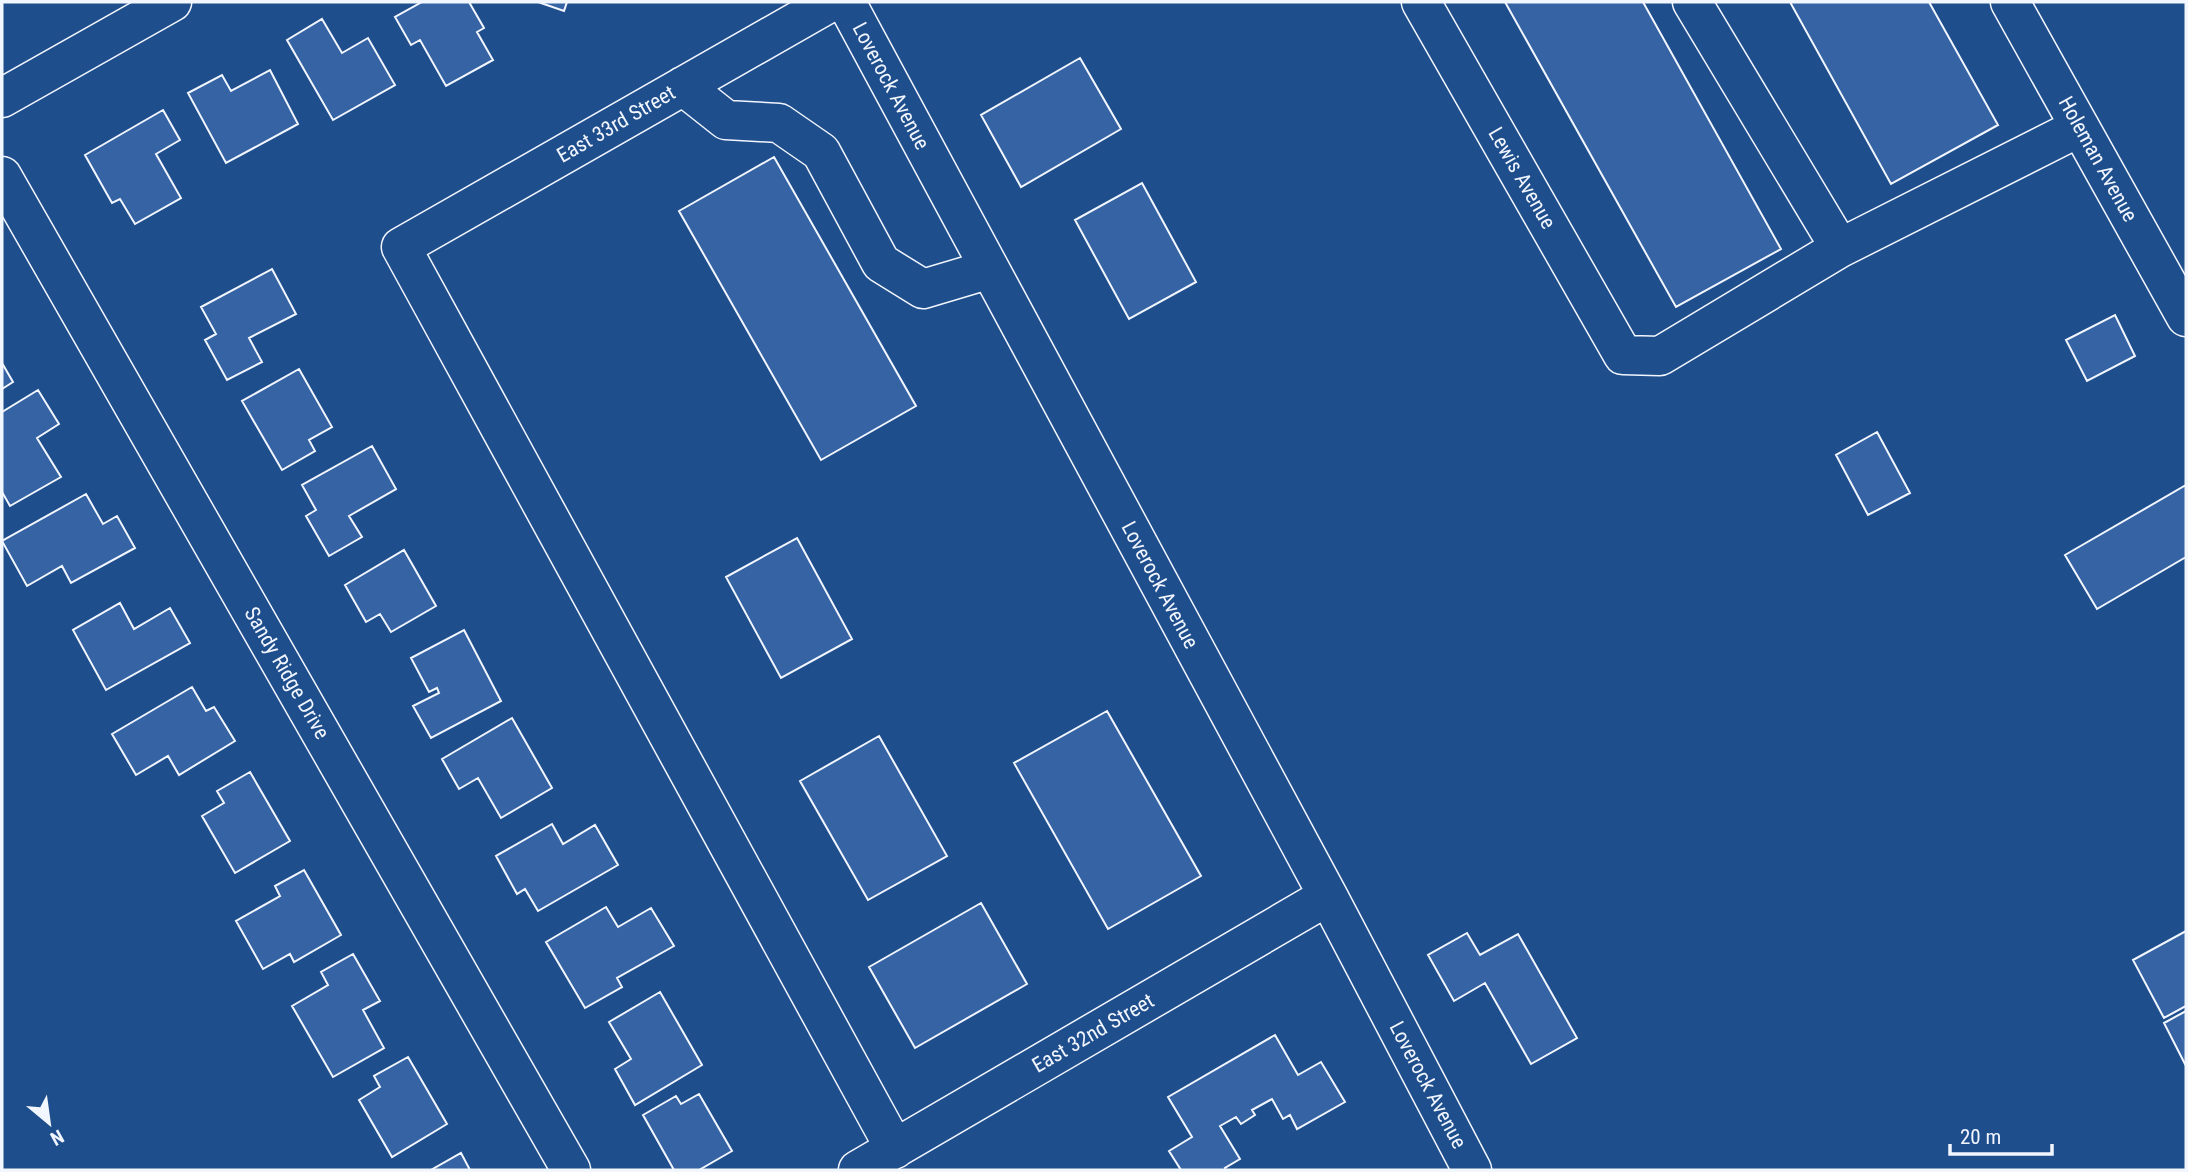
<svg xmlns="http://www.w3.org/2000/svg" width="2188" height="1172" font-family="'Roboto Condensed',sans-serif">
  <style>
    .building { fill: #3563a3; stroke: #f2f6ff; stroke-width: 2 }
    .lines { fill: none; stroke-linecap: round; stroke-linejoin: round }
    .minor-casing { stroke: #f2f6ff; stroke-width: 41 }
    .minor { stroke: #1f4e8c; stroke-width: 38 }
    .labels { text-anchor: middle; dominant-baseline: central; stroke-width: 5; stroke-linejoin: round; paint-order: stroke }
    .street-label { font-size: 21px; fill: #f2f6ff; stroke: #1f4e8c }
  </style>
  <rect width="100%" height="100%" fill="#1f4e8c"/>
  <path class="building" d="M422 2H469L484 28 477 32 493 60 446 86 420 40 411 45 395 17Z
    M538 2H567L564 11Z
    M1505 2H1643L1781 249 1676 307Z
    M1790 2H1929L1998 125 1891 184Z
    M322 19 342 53 368 38 395 85 333 120 287 40Z
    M1080 58 1121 129 1021 187 981 115Z
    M270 70 298 124 226 163 188 93 222 75 231 91Z
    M163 110 180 140 156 154 181 198 135 224 120 199 112 203 85 155Z
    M774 157 916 406 821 460 679 211Z
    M1142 183 1196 282 1129 319 1075 220Z
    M272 269 296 314 249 338 262 362 227 380 205 340 216 334 201 307Z
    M2115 315 2135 356 2087 381 2066 340Z
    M2 363 13 382 2 389Z
    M299 369 332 427 309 440 315 451 282 470 242 401Z
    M38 390 59 424 37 438 61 477 10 506 2 492V412Z
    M1877 432 1910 493 1868 515 1836 455Z
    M372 446 396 489 349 516 362 537 329 556 306 516 316 510 302 485Z
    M2186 485V557L2097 609 2065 555Z
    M86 494 103 524 117 516 135 548 71 583 62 566 27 586 2 541Z
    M797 538 852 639 781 678 726 577Z
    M404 550 436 606 391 632 380 614 366 622 345 585Z
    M120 603 134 629 170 608 190 643 106 690 73 630Z
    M464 630 501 701 431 738 413 706 439 693 437 688 429 692 411 658Z
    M192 687 206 711 214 707 235 741 179 775 168 756 136 775 112 734Z
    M1107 711 1201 876 1108 929 1014 763Z
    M512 718 552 788 501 818 478 778 459 789 442 759Z
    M879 736 947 856 868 900 800 781Z
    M250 772 290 841 235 873 202 816 224 803 217 791Z
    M552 824 563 844 595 825 618 865 538 911 525 889 517 894 496 856Z
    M304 870 341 935 294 962 290 954 263 969 236 921 280 896 275 886Z
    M981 903 1027 984 915 1048 869 967Z
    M606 907 618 927 651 908 674 946 617 978 622 987 585 1008 546 942Z
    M2186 931V1006L2164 1018 2133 960Z
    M1467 933 1480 955 1518 934 1577 1038 1531 1064 1485 983 1454 1001 1428 955Z
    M353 954 380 1001 363 1010 384 1048 333 1077 292 1006 328 985 321 972Z
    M660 992 702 1065 635 1105 615 1069 631 1059 609 1022Z
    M2186 1011V1066L2164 1023Z
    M1275 1035 1298 1075 1321 1062 1345 1102 1297 1129 1290 1115 1283 1119 1272 1099 1252 1110 1255 1115 1241 1124 1236 1117 1220 1126 1240 1159 1225 1168 1226 1170H1181L1169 1151 1192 1137 1168 1097Z
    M408 1057 447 1124 392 1157 359 1100 380 1087 374 1076Z
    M699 1094 732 1151 699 1170H674L643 1115 676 1096 681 1104Z
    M461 1153 470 1170H431Z"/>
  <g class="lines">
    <defs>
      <path id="minor" d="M831 2 401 247 895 1149
        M846 2 1328 896 1472 1170
        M1421 2 1623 355 1660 356 1840 248
        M1692 2 1840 248 2080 127
        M2010 2 2186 317
        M683 86 726 120 779 123 821 152 881 263 923 289 990 269
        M2 98 172 2
        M2 176 571 1170
        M858 1170 1328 896"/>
    </defs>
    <use href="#minor" class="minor-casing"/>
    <use href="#minor" class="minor"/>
  </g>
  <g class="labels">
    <g class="street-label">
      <text transform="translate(891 86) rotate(62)">Loverock Avenue</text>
      <text transform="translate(616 124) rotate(-30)">East 33rd Street</text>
      <text transform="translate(2098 159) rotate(61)">Holeman Avenue</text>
      <text transform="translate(1522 178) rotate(60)">Lewis Avenue</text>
      <text transform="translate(1160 585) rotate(62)">Loverock Avenue</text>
      <text transform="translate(287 673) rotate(60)">Sandy Ridge Drive</text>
      <text transform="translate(1093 1033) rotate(-30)">East 32nd Street</text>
      <text transform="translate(1428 1085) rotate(62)">Loverock Avenue</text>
    </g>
  </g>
  <rect width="2188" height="1172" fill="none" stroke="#f2f6ff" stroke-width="7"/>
  <g transform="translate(49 1123) rotate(151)" stroke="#1f4e8c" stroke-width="5" paint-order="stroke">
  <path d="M0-5L12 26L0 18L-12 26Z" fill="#f2f6ff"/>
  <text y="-10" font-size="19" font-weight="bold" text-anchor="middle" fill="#f2f6ff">N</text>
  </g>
  <path d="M1950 1144v10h102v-10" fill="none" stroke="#f2f6ff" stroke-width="3.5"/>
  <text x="1960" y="1144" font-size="21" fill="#f2f6ff" stroke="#1f4e8c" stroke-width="5" paint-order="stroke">20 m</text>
</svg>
